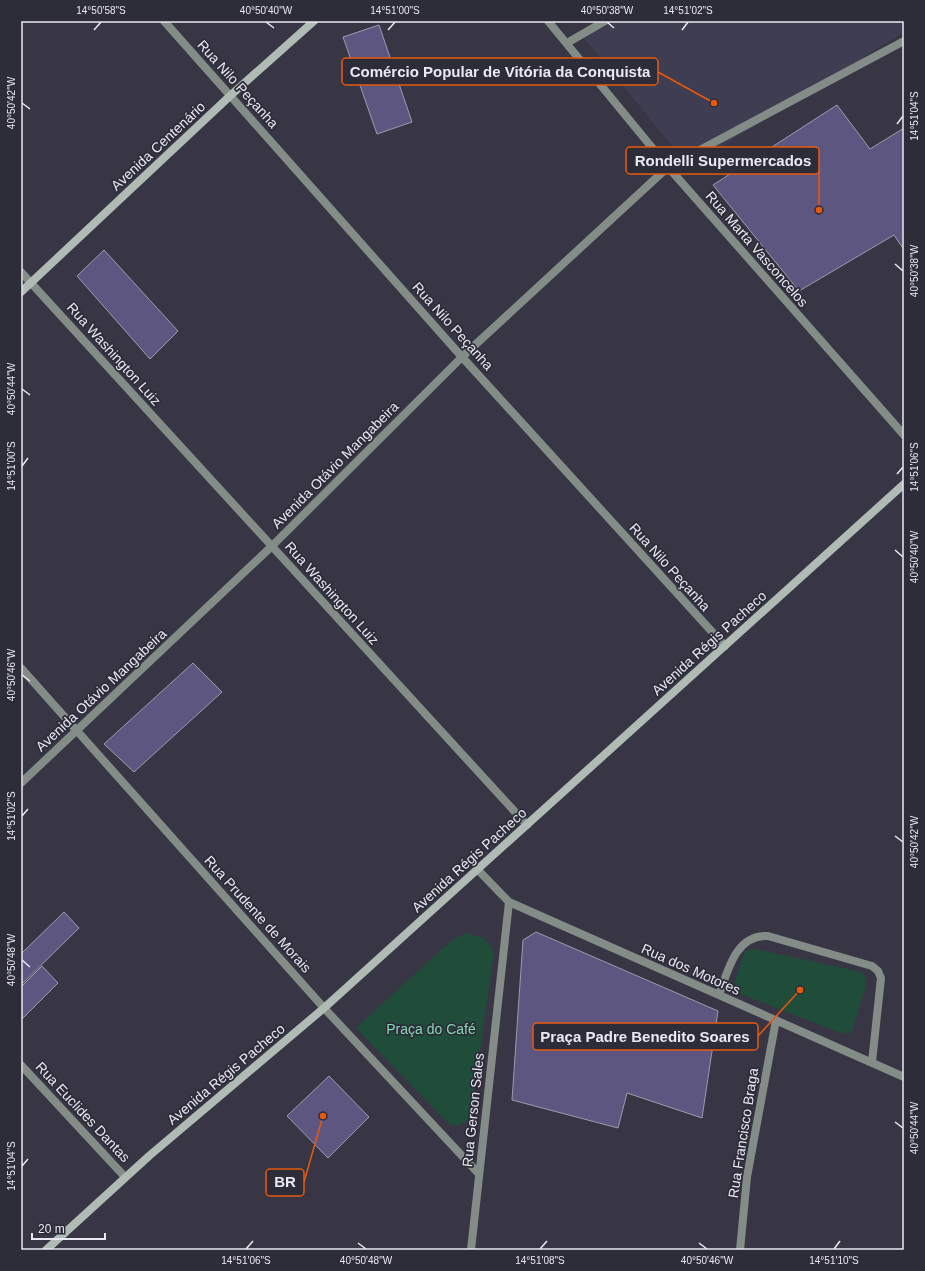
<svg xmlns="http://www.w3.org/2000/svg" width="925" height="1271" font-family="Arial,sans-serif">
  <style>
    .built { fill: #3f3d51 }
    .green { fill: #1f4d39 }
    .building { fill: #5d5681; stroke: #9d9bac }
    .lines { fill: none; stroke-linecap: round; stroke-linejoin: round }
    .lane { stroke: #848c87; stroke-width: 8 }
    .street { stroke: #848c87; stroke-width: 8 }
    .secondary { stroke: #afbbb4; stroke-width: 8 }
    .ticks { fill: none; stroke: #eae9f2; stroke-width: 1.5 }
    .labels { text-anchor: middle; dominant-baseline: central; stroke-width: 3.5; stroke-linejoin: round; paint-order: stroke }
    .street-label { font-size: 14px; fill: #eae9f2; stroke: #2d2c39 }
    .park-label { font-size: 14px; fill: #85d7b0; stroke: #2d2c39 }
    .leader { fill: none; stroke: #e8590c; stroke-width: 1.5 }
    .callout-dot { fill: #e8590c; stroke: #2d2c39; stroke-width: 1.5 }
    .callout { fill: #2d2c39; stroke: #e8590c; stroke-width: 1.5 }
    .callout-label { font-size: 15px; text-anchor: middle; font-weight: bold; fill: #eae9f2 }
    .neatline { fill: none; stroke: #eae9f2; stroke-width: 1.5 }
    .ticks-label { font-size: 10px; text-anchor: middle; fill: #eae9f2 }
  </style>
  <rect width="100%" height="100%" fill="#383644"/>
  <path class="built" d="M616 21H904V32L689 167 584 38Z"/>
  <path class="green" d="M466 933 484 938 494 952 471 1112 466 1122 458 1126 449 1124 356 1028 452 940Z
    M755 949 861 972 866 979V986L852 1031 848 1034 838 1032 738 993 733 987 745 951Z"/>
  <path class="building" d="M379 25 412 122 377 134 343 37Z
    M837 105 870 149 904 128V250L894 235 799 291 713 185Z
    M104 250 178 331 150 359 77 276Z
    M193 663 222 692 134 772 104 744Z
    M64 912 79 928 21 985V954Z
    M536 932 718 1011 702 1118 627 1093 618 1128 512 1100 523 940Z
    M42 966 58 983 21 1020V987Z
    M329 1076 369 1117 328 1158 287 1116Z"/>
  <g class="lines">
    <path class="lane" d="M567 43 605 21
      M668 167 904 41"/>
    <path class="street" d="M164 21 462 357 725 646
      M548 21 668 167 904 435
      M21 272 527 825
      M21 668 324 1008 479 1174
      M21 783 272 546 462 357 668 167
      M478 870 509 902 904 1077
      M719 995C728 970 736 934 768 936L872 966 878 971 881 978 872 1062
      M21 1065 125 1177
      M471 1250 509 902
      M740 1250 747 1177 776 1020"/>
    <path class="secondary" d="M21 292 231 95 314 21
      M46 1250 149 1156 324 1008 904 484"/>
  </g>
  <path class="ticks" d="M266 22 274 28M607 22 614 28M94 30 101 22M388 30 395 22M682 30 688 22M22 103 30 109M897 124 903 116M895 264 903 271M22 389 30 395M22 466 28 458M897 474 903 467M895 550 903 557M22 675 30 681M22 816 28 809M895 836 903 842M22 960 30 967M895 1122 903 1128M22 1166 28 1159M358 1243 366 1249M699 1243 707 1249M246 1249 253 1241M540 1249 547 1241M834 1249 840 1241"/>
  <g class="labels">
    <g class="street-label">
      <text transform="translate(238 84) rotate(48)">Rua Nilo Peçanha</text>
      <text transform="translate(158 146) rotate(-43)">Avenida Centenário</text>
      <text transform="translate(757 249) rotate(49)">Rua Marta Vasconcelos</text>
      <text transform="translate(453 326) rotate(48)">Rua Nilo Peçanha</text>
      <text transform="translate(114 354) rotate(48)">Rua Washington Luiz</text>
      <text transform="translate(335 465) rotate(-45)">Avenida Otávio Mangabeira</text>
      <text transform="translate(670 567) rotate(48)">Rua Nilo Peçanha</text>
      <text transform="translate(332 593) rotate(48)">Rua Washington Luiz</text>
      <text transform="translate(709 643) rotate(-42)">Avenida Régis Pacheco</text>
      <text transform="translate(101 690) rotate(-43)">Avenida Otávio Mangabeira</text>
      <text transform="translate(469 860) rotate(-42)">Avenida Régis Pacheco</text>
      <text transform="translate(258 914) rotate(48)">Rua Prudente de Morais</text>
      <text transform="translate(691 969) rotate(24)">Rua dos Motores</text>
      <text transform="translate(226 1074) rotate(-40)">Avenida Régis Pacheco</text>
      <text transform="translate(473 1110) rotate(-84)">Rua Gerson Sales</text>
      <text transform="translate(83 1112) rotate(47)">Rua Euclides Dantas</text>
      <text transform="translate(743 1133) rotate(-81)">Rua Francisco Braga</text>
    </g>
    <g class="park-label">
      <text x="431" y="1029">Praça do Café</text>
    </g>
  </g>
  <path class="leader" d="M714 103L658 72M819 210L819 161M800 990L758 1036M323 1116L304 1182"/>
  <g class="callout-dot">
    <circle cx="714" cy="103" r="4"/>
    <circle cx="819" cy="210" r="4"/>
    <circle cx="800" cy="990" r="4"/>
    <circle cx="323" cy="1116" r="4"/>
  </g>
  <g class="callout">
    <rect x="342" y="58" width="316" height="27" rx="4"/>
    <rect x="626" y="147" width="193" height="27" rx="4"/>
    <rect x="533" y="1023" width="225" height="27" rx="4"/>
    <rect x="266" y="1169" width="38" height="27" rx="4"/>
  </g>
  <g class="callout-label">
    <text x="500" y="77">Comércio Popular de Vitória da Conquista</text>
    <text x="723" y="166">Rondelli Supermercados</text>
    <text x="645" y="1042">Praça Padre Benedito Soares</text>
    <text x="285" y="1187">BR</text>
  </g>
  <rect width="925" height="1271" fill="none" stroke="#2d2c39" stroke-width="44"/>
  <path d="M32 1233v6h73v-6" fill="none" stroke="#eae9f2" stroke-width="2"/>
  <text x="38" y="1233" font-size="12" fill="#eae9f2" stroke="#2d2c39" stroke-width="3" paint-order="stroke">20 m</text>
  <rect x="22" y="22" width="881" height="1227" class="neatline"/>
  <g class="ticks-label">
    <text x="101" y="14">14°50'58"S</text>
    <text x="266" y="14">40°50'40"W</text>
    <text x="395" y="14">14°51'00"S</text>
    <text x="607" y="14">40°50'38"W</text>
    <text x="688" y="14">14°51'02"S</text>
    <text transform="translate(11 103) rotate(-90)" y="4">40°50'42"W</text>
    <text transform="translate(914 116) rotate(-90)" y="4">14°51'04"S</text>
    <text transform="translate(914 271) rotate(-90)" y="4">40°50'38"W</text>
    <text transform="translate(11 389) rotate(-90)" y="4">40°50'44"W</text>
    <text transform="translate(11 466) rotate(-90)" y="4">14°51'00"S</text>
    <text transform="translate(914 467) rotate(-90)" y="4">14°51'06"S</text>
    <text transform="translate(914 557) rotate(-90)" y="4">40°50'40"W</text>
    <text transform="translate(11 675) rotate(-90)" y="4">40°50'46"W</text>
    <text transform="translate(11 816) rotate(-90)" y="4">14°51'02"S</text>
    <text transform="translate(914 842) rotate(-90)" y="4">40°50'42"W</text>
    <text transform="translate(11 960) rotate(-90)" y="4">40°50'48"W</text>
    <text transform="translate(914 1128) rotate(-90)" y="4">40°50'44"W</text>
    <text transform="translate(11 1166) rotate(-90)" y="4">14°51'04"S</text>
    <text x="246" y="1264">14°51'06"S</text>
    <text x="366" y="1264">40°50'48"W</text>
    <text x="540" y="1264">14°51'08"S</text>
    <text x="707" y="1264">40°50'46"W</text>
    <text x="834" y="1264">14°51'10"S</text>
  </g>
</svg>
